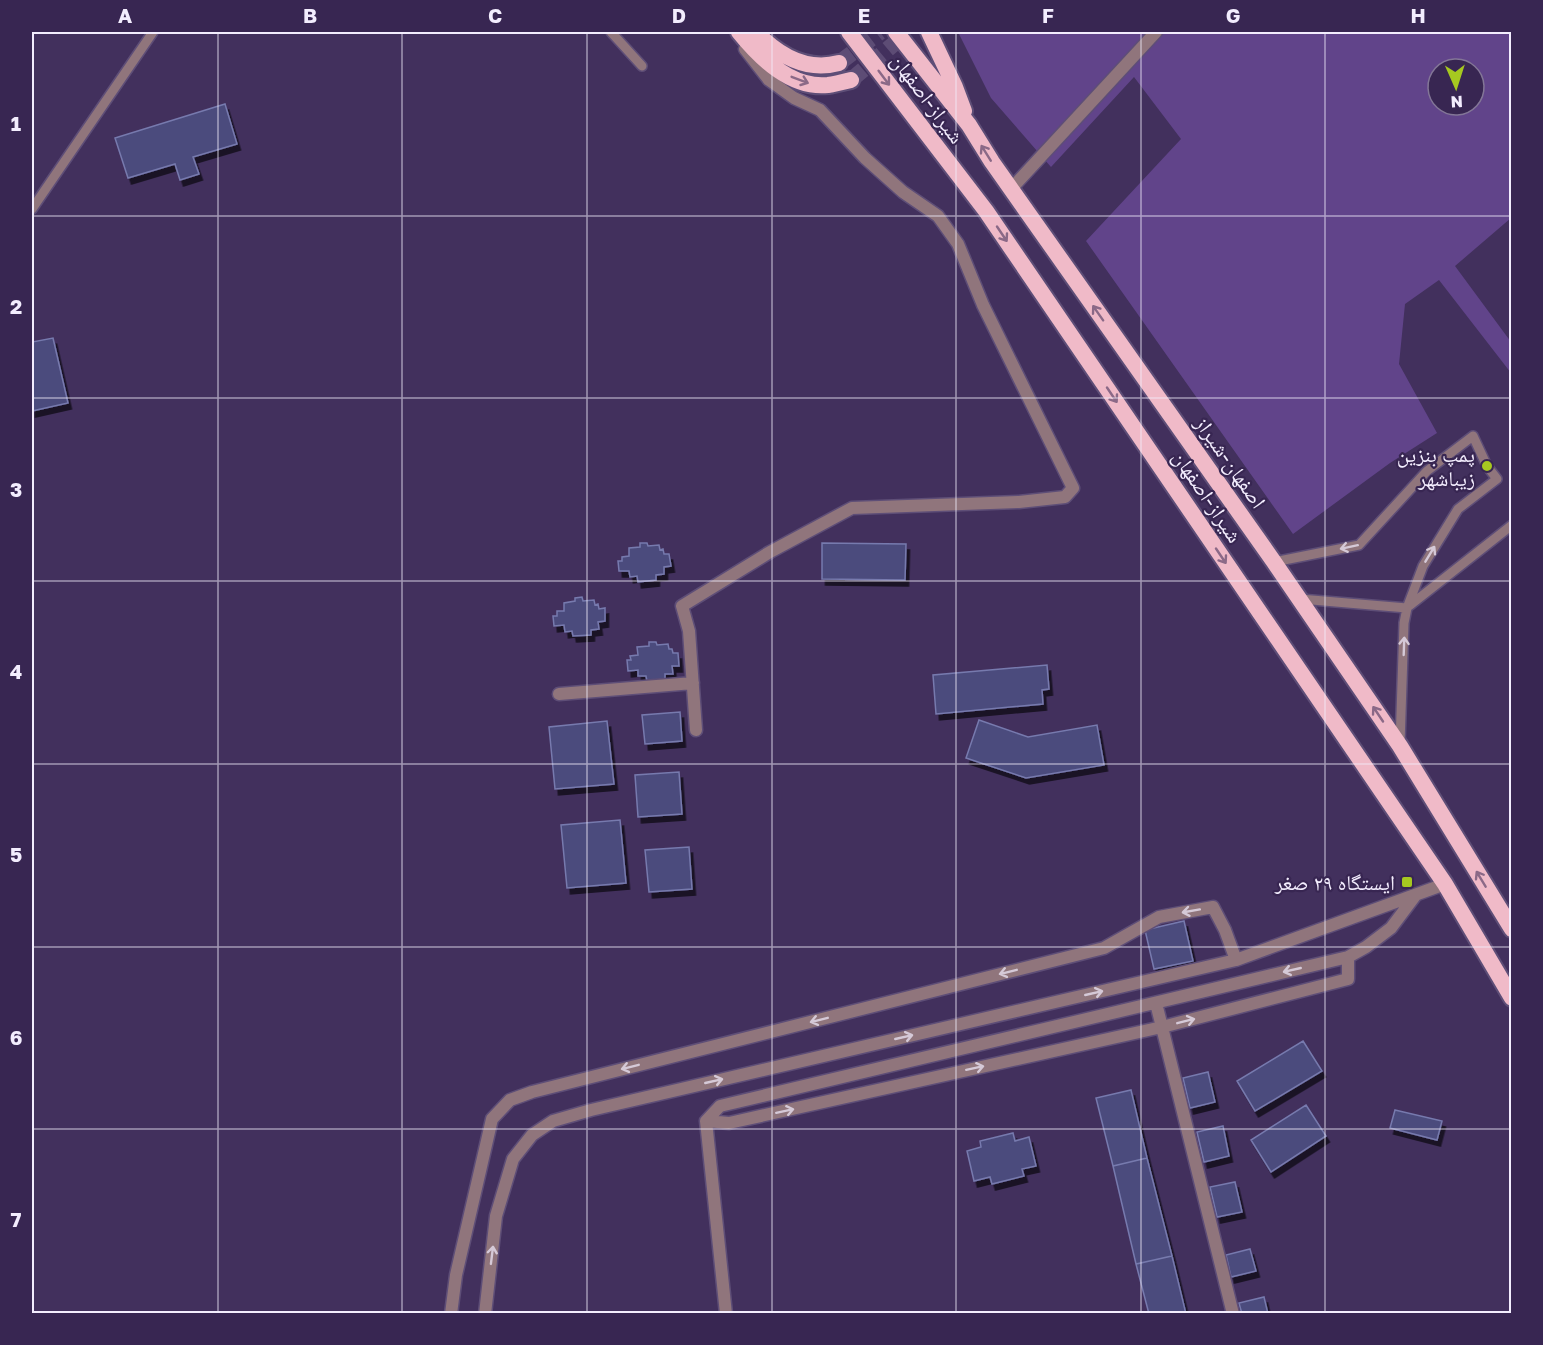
<svg xmlns="http://www.w3.org/2000/svg" width="1543" height="1345" font-family="'Golos Text','Noto Naskh Arabic',sans-serif">
  <style>
    .green { fill: #61448a; fill-rule: evenodd }
    .building { fill: #4b4c7d; stroke: #777aae; stroke-width: 1.5; filter: url(#shadow) }
    .lines { fill: none; stroke-linecap: round; stroke-linejoin: round }
    .trunk-tunnel { stroke: #5d4c75; stroke-width: 16; stroke-dasharray: 16 8; stroke-linecap: butt }
    .service-casing { stroke: #5e4e77; stroke-width: 12 }
    .minor-casing { stroke: #5e4e77; stroke-width: 15 }
    .trunk-casing { stroke: #5e4e77; stroke-width: 20 }
    .service { stroke: #90757c; stroke-width: 9 }
    .minor { stroke: #90757c; stroke-width: 12 }
    .trunk { stroke: #f0bac8; stroke-width: 16 }
    .oneway { stroke: #8b6987 }
    .oneway2 { stroke: #d5c9d7 }
    .grid { fill: none; stroke: #f3edfe; stroke-width: 1.5; stroke-opacity: 0.55 }
    .poi-dot { fill: #a6c820; stroke: #382652; stroke-width: 2 }
    .labels { text-anchor: middle; dominant-baseline: central; stroke-width: 4.5; stroke-linejoin: round; paint-order: stroke }
    .street-label { font-size: 21px; fill: #f3edfe; stroke: #382652 }
    .poi-label { font-size: 21px; fill: #f3edfe; stroke: #382652; text-anchor: end }
    .neatline { fill: none; stroke: #f3edfe; stroke-width: 2 }
    .grid-label { font-size: 20px; text-anchor: middle; font-weight: bold; fill: #f3edfe }
  </style>
  <defs>
    <filter id="shadow"><feDropShadow dx="3.5" dy="6" stdDeviation="0" flood-color="#0009"/></filter>
  </defs>
  <rect width="100%" height="100%" fill="#42305d"/>
  <path class="green" d="M958 32H1511V218L1455 266 1511 342V373L1439 280 1405 304 1399 364 1437 433 1390 463 1293 534 1086 241 1181 139 1134 77 1051 167 991 98ZM1438 69H1474V105H1438Z"/>
  <path class="building" d="M225 104 237 144 193 157 199 174 180 180 175 164 128 178 115 138Z
    M53 338 68 403 32 411V342Z
    M640 543H647L648 546 659 545 660 550 663 549 664 554H669L671 566 664 567V574L656 575V580L638 582 637 576 630 577 629 571H619L618 561H622V557L629 556V548L640 547Z
    M822 543 906 544 905 580 822 579Z
    M582 597 583 601 594 600 595 605 598 604 599 609 605 608V621L598 622 599 629 591 630V635L573 636 572 631 565 632 564 625 554 626 553 616H557V611H564V603L575 601V598Z
    M649 642H656L657 645 668 644 669 649H672L673 653H678L679 666H672L673 674H665V679L647 681 646 676H638V670L628 671 627 660H631L630 656 638 655 637 647 649 646Z
    M1047 665 1049 689 1042 690 1043 704 936 714 933 675Z
    M680 712 682 741 645 744 642 715Z
    M979 720 1028 737 1097 725 1104 765 1026 778 966 758Z
    M607 721 614 784 555 789 549 727Z
    M679 772 682 814 638 817 635 775Z
    M620 820 626 883 567 888 561 825Z
    M689 847 692 889 649 892 645 850Z
    M1184 921 1193 961 1154 969 1145 930Z
    M1303 1041 1322 1071 1255 1111 1237 1081Z
    M1208 1072 1215 1102 1190 1108 1183 1078Z
    M1131 1090 1147 1158 1113 1166 1096 1098Z
    M1306 1105 1326 1136 1271 1172 1251 1140Z
    M1395 1110 1442 1121 1437 1140 1390 1128Z
    M1223 1126 1229 1156 1204 1162 1197 1132Z
    M1013 1133 1015 1141 1029 1137 1036 1166 1022 1169 1024 1176 992 1184 990 1177 974 1181 967 1151 981 1147 980 1141Z
    M1147 1158 1172 1256 1136 1264 1113 1166Z
    M1235 1182 1242 1212 1217 1217 1210 1187Z
    M1250 1249 1256 1271 1231 1277 1226 1255Z
    M1172 1256 1186 1314H1149L1136 1264Z
    M1264 1297 1268 1314H1242L1239 1303Z"/>
  <g class="lines">
    <path class="trunk-tunnel" d="M839 63 880 32
      M851 80 908 32"/>
    <defs>
      <path id="service" d="M611 32 642 66
        M32 209 153 32
        M1274 562 1359 545 1427 471 1473 436 1487 466 1497 479 1458 509 1423 566 1407 608
        M1300 599 1407 608 1404 623 1400 744
        M1409 606 1512 525"/>
      <path id="minor" d="M1011 189 1156 32
        M559 694 693 683
        M696 730 689 631 682 606 770 552 852 508 1019 502 1065 497 1073 488 983 305 958 244 938 216 903 192 865 158 820 110 794 98 769 80 745 49
        M1156 1003 1233 1314
        M706 1121 729 1123 1162 1027 1348 979V957
        M451 1314 456 1275 492 1119 510 1100 532 1092 1104 948 1159 917 1213 907 1225 930 1236 960
        M485 1314 496 1216 513 1159 532 1135 553 1121 591 1110 1236 960 1445 884
        M726 1314 706 1121 720 1106 1348 957 1366 947 1391 928 1415 896"/>
      <path id="trunk" d="M739 32C760 58 791 89 828 85 835 84 843 82 851 80
        M756 32C778 55 806 72 839 63
        M849 32 986 211 1445 884 1512 998
        M896 32 969 125 992 162 1274 562 1400 746 1512 929
        M929 32 955 87 964 111"/>
    </defs>
    <use href="#service" class="service-casing"/>
    <use href="#minor" class="minor-casing"/>
    <use href="#trunk" class="trunk-casing"/>
    <use href="#service" class="service"/>
    <use href="#minor" class="minor"/>
    <use href="#trunk" class="trunk"/>
  </g>
  <defs><path id="oneway-shaft" d="M-6 0H5M1.5-3L5.5 0L1.5 3" fill="none" stroke-width="1.6" stroke-linecap="round" stroke-linejoin="round" transform="scale(1.5)"/></defs>
  <g class="oneway">
    <use href="#oneway-shaft" transform="translate(884 78) rotate(53)"/>
    <use href="#oneway-shaft" transform="translate(800 80) rotate(21)"/>
    <use href="#oneway-shaft" transform="translate(986 153) rotate(-122)"/>
    <use href="#oneway-shaft" transform="translate(1002 234) rotate(56)"/>
    <use href="#oneway-shaft" transform="translate(1098 313) rotate(-125)"/>
    <use href="#oneway-shaft" transform="translate(1112 395) rotate(56)"/>
    <use href="#oneway-shaft" transform="translate(1221 556) rotate(56)"/>
    <use href="#oneway-shaft" transform="translate(1378 714) rotate(-124)"/>
    <use href="#oneway-shaft" transform="translate(1481 879) rotate(-121)"/>
  </g>
  <g class="oneway2">
    <use href="#oneway-shaft" transform="translate(1349 547) rotate(168)"/>
    <use href="#oneway-shaft" transform="translate(1430 554) rotate(-59)"/>
    <use href="#oneway-shaft" transform="translate(1404 646) rotate(-88)"/>
    <use href="#oneway-shaft" transform="translate(1191 911) rotate(170)"/>
    <use href="#oneway-shaft" transform="translate(1292 970) rotate(167)"/>
    <use href="#oneway-shaft" transform="translate(1008 972) rotate(166)"/>
    <use href="#oneway-shaft" transform="translate(1094 993) rotate(-13)"/>
    <use href="#oneway-shaft" transform="translate(819 1020) rotate(166)"/>
    <use href="#oneway-shaft" transform="translate(1186 1021) rotate(-14)"/>
    <use href="#oneway-shaft" transform="translate(904 1037) rotate(-13)"/>
    <use href="#oneway-shaft" transform="translate(630 1067) rotate(166)"/>
    <use href="#oneway-shaft" transform="translate(975 1068) rotate(-12)"/>
    <use href="#oneway-shaft" transform="translate(714 1081) rotate(-13)"/>
    <use href="#oneway-shaft" transform="translate(785 1111) rotate(-12)"/>
    <use href="#oneway-shaft" transform="translate(492 1255) rotate(-83)"/>
  </g>
  <path class="grid" d="M218 32V1314M402 32V1314M587 32V1314M772 32V1314M956 32V1314M1141 32V1314M1325 32V1314M32 216H1512M32 398H1512M32 581H1512M32 764H1512M32 947H1512M32 1129H1512"/>
  <g class="poi-dot">
    <circle cx="1487" cy="466" r="6"/>
    <rect x="1401" y="876" width="12" height="12" rx="3"/>
  </g>
  <g class="labels">
    <g class="street-label">
      <text transform="translate(928 98) rotate(53)">شیراز-اصفهان</text>
      <text transform="translate(1231 462) rotate(55)">اصفهان-شیراز</text>
      <text transform="translate(1208 496) rotate(56)">شیراز-اصفهان</text>
    </g>
    <g class="poi-label">
      <text x="1475" y="454">پمپ بنزین<tspan x="1475" dy="24">زیباشهر</tspan></text>
      <text x="1395" y="882">ایستگاه ۲۹ صغر</text>
    </g>
  </g>
  <rect width="1543" height="1345" fill="none" stroke="#382652" stroke-width="66"/>
  <g transform="translate(1456 87) rotate(177)"><circle r="28" fill="#382652" stroke="#837697" stroke-width="1.5"/>
  <path d="M0-4.5L10 22L0 15L-10 22Z" fill="#a6c820"/>
  <text y="-9" font-size="16" font-weight="bold" text-anchor="middle" fill="#f3edfe">N</text>
  </g>
  <rect x="33" y="33" width="1477" height="1279" class="neatline"/>
  <g class="grid-label">
    <text x="125" y="23">A</text>
    <text x="310" y="23">B</text>
    <text x="495" y="23">C</text>
    <text x="679" y="23">D</text>
    <text x="864" y="23">E</text>
    <text x="1048" y="23">F</text>
    <text x="1233" y="23">G</text>
    <text x="1418" y="23">H</text>
    <text x="16" y="131">1</text>
    <text x="16" y="314">2</text>
    <text x="16" y="497">3</text>
    <text x="16" y="679">4</text>
    <text x="16" y="862">5</text>
    <text x="16" y="1045">6</text>
    <text x="16" y="1227">7</text>
  </g>
</svg>
